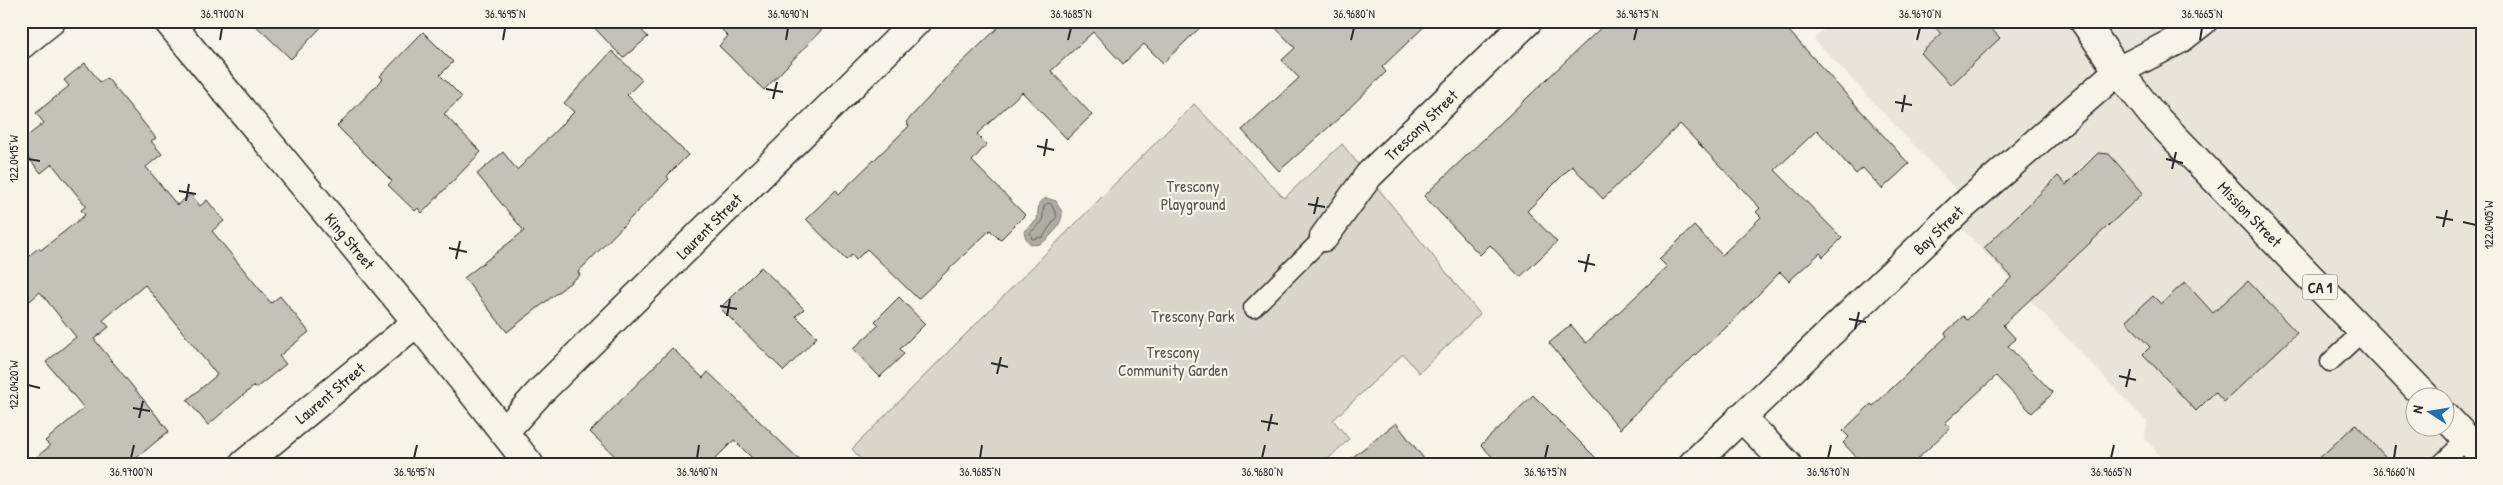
<svg xmlns="http://www.w3.org/2000/svg" width="2503" height="485" font-family="'Patrick Hand',sans-serif">
  <style>
    .built { fill: #e8e4da; fill-rule: evenodd }
    .green { fill: #dad6cc; stroke: #82807c }
    .water { fill: #afaca4; stroke: #7a7874 }
    .lines { fill: none; stroke-linecap: round; stroke-linejoin: round }
    .shore { stroke: #605f5b; stroke-width: 1 }
    .building { fill: #c4c1b9; stroke: #2b2b2b }
    .service-casing { stroke: #2b2b2b; stroke-width: 21 }
    .minor-casing { stroke: #2b2b2b; stroke-width: 31 }
    .tertiary-casing { stroke: #2b2b2b; stroke-width: 31 }
    .secondary-casing { stroke: #2b2b2b; stroke-width: 31 }
    .trunk-casing { stroke: #2b2b2b; stroke-width: 31 }
    .service { stroke: #f7f3e8; stroke-width: 18 }
    .minor { stroke: #f7f3e8; stroke-width: 28 }
    .tertiary { stroke: #f7f3e8; stroke-width: 28 }
    .secondary { stroke: #f7f3e8; stroke-width: 28 }
    .trunk { stroke: #f7f3e8; stroke-width: 28 }
    .ticks { fill: none; stroke: #2b2b2b; stroke-width: 2 }
    .labels { text-anchor: middle; dominant-baseline: central; stroke-width: 4.5; stroke-linejoin: round; paint-order: stroke }
    .shield { fill: #f7f3e8; stroke: #686764; stroke-width: 1 }
    .shield-label { font-size: 15px; font-weight: bold; fill: #2b2b2b }
    .street-label { font-size: 16px; fill: #2b2b2b; stroke: #f7f3e8 }
    .park-label { font-size: 16px; fill: #575653; stroke: #f7f3e8 }
    .neatline { fill: none; stroke: #2b2b2b; stroke-width: 2 }
    .ticks-label { font-size: 12px; text-anchor: middle; fill: #2b2b2b }
  </style>
  <rect width="100%" height="100%" fill="#f7f3e8"/>
  <filter id="ink" filterUnits="userSpaceOnUse"><feTurbulence type="fractalNoise" baseFrequency=".02" numOctaves="2"/><feDisplacementMap in="SourceGraphic" scale="10" xChannelSelector="R" yChannelSelector="G"/><feConvolveMatrix kernelMatrix="1 2 1 2 8 2 1 2 1" color-interpolation-filters="sRGB"/></filter>
  <g filter="url(#ink)">
    <path class="built" d="M1833 21H2482V464H2168L2145 439 2147 422 1949 215 1965 199 1814 39ZM2416 398H2446V428H2416Z"/>
    <path class="green" d="M1194 104 1284 198 1342 144 1480 314 1419 373 1403 354 1333 420 1349 439 1323 464H865L852 449Z"/>
    <path class="water" d="M1046 198 1056 201C1057 206 1062 209 1062 214 1063 227 1030 265 1024 231L1037 220 1039 203Z"/>
    <g class="lines">
      <path class="shore" d="M1048 203 1051 204 1057 216 1043 237 1032 239 1030 233 1042 222 1044 206Z"/>
    </g>
    <path class="building" d="M251 21H327L291 59Z
      M588 21H633L648 37 623 58Z
      M713 21H830L764 90 719 46 728 36Z
      M1005 21H1207L1163 63 1144 44 1123 64 1093 32 1051 71 1092 115 1067 139 1022 92 977 134 987 144 972 161 1025 215 1000 240 990 230 918 299 867 249 856 260 852 255 846 260 806 219 836 190 839 194 909 126 906 122 957 67Z
      M1269 21H1430L1382 67 1386 72 1338 119 1279 171 1242 130 1299 78 1282 60 1295 48Z
      M1608 21H1780L1909 164 1882 189 1863 168 1856 174 1817 130 1775 170 1842 238 1823 257 1820 253 1789 281 1780 272 1730 324 1696 354 1620 429 1549 343 1571 325 1586 343 1667 267 1659 259 1694 226 1722 255 1761 217 1756 212 1760 208 1680 124 1603 199 1572 166 1527 211 1557 242 1520 277 1490 245 1480 255 1424 196Z
      M1930 21H1984L2000 38 1951 85 1921 53 1941 34Z
      M423 32 453 62 440 75 462 97 444 114 481 152 422 213 418 208 415 211 388 185 392 181 337 126 383 79 380 76Z
      M612 51 642 80 627 95 688 155 667 176 669 179 578 272 580 275 507 332 464 278 524 231 477 174 503 152 517 170 574 112 564 103Z
      M85 63 100 82 107 78 156 138 151 141 162 154 146 167 177 205 191 194 200 206 207 200 224 221 212 231 271 303 280 296 309 332 279 356 286 364 256 388 254 386 208 425 187 400 217 375 145 285 103 320 109 327 94 339 169 431 129 464H28L50 446 45 441 84 408 46 362 76 337 40 292 21 309V263L38 248 41 250 85 215 81 210 86 206 52 164 41 173 21 149V141L44 123 36 113 69 86 64 80Z
      M2098 153 2109 154 2143 193 2003 325 2016 339 2008 346 2053 393 2032 413 1996 376 1945 423 1950 428 1912 464H1863L1843 443 1849 437 1843 431 1871 404 1873 406 1947 336 1945 333 1963 316 1967 320 2012 277 1984 248 2058 176 2066 185Z
      M761 267 804 309 796 316 817 337 784 371 720 308Z
      M2248 281 2297 333 2224 402 2215 392 2196 411 2143 354 2150 347 2126 321 2153 296 2161 304 2185 282 2213 313Z
      M899 297 925 324 900 349 904 354 880 377 853 349 879 325 875 321Z
      M672 348 703 378 708 372 804 464H758L734 440 710 464H623L590 432Z
      M1533 395 1602 464H1499L1481 445Z
      M1396 423 1428 464H1344Z
      M2356 424 2392 464H2313Z"/>
    <g class="lines">
      <defs>
        <path id="service" d="M1253 308 1324 237
          M2330 362 2363 331
          M2441 464 2467 439"/>
        <path id="minor" d="M21 45 51 21
          M1324 237 1369 175 1528 21
          M1741 417 1787 464
          M504 432 540 392 917 21"/>
        <path id="tertiary" d="M168 21 417 322 529 464
          M244 464 417 322"/>
        <path id="secondary" d="M1693 464 1962 207 2118 71 2180 39 2203 21"/>
        <path id="trunk" d="M2084 21 2118 71 2152 114 2427 398
          M2446 417 2482 455"/>
      </defs>
      <use href="#service" class="service-casing"/>
      <use href="#minor" class="minor-casing"/>
      <use href="#tertiary" class="tertiary-casing"/>
      <use href="#secondary" class="secondary-casing"/>
      <use href="#trunk" class="trunk-casing"/>
      <use href="#service" class="service"/>
      <use href="#minor" class="minor"/>
      <use href="#tertiary" class="tertiary"/>
      <use href="#secondary" class="secondary"/>
      <use href="#trunk" class="trunk"/>
    </g>
  </g>
  <path class="ticks" d="M220 40 222 28M503 40 505 28M786 40 788 28M1068 40 1071 28M1351 40 1354 28M1634 40 1637 28M1917 40 1920 28M2200 40 2202 28M766 89 783 92M773 99 777 82M1895 102 1912 105M1902 112 1905 95M1037 146 1054 150M1044 156 1047 139M28 159 40 161M2166 159 2183 163M2172 169 2176 152M179 191 196 194M186 201 189 184M1308 204 1325 207M1314 214 1318 197M2436 217 2453 220M2463 222 2476 225M2443 227 2447 210M449 248 467 252M456 259 460 241M1578 261 1595 265M1585 272 1589 254M720 306 737 309M727 316 730 299M1849 319 1866 322M1855 329 1859 312M991 363 1008 367M997 374 1001 357M2119 376 2136 380M28 385 40 388M2126 387 2130 369M133 408 150 411M139 418 143 401M1261 421 1278 424M1268 431 1272 414M131 458 134 445M414 458 417 445M697 458 699 445M980 458 982 445M1262 458 1265 445M1545 458 1548 445M1828 458 1831 445M2111 458 2114 445M2394 458 2396 445"/>
  <g class="labels">
    <rect class="shield" x="2302.5" y="274.5" width="35" height="25" rx="4"/>
    <g class="shield-label">
      <text x="2320" y="287">CA 1</text>
    </g>
    <g class="street-label">
      <text transform="translate(1421 125) rotate(-44)">Trescony Street</text>
      <text transform="translate(2250 214) rotate(46)">Mission Street</text>
      <text transform="translate(709 226) rotate(-45)">Laurent Street</text>
      <text transform="translate(1938 230) rotate(-44)">Bay Street</text>
      <text transform="translate(350 241) rotate(50)">King Street</text>
      <text transform="translate(330 393) rotate(-40)">Laurent Street</text>
    </g>
    <g class="park-label">
      <text x="1193" y="186">Trescony<tspan x="1193" dy="18">Playground</tspan></text>
      <text x="1193" y="316">Trescony Park</text>
      <text x="1173" y="352">Trescony<tspan x="1173" dy="18">Community Garden</tspan></text>
    </g>
  </g>
  <rect width="2503" height="485" fill="none" stroke="#f7f3e8" stroke-width="55"/>
  <g transform="translate(2430 412) rotate(282)"><circle r="24" fill="#f7f3e8" stroke="#a5a39c"/>
  <path d="M0-4L9 19L0 12L-9 19Z" fill="#1f6fb2"/>
  <text y="-8" font-size="14" font-weight="bold" text-anchor="middle" fill="#2b2b2b">N</text>
  </g>
  <rect x="28" y="28" width="2448" height="430" class="neatline"/>
  <g class="ticks-label">
    <text x="222" y="18">36.9700°N</text>
    <text x="505" y="18">36.9695°N</text>
    <text x="788" y="18">36.9690°N</text>
    <text x="1071" y="18">36.9685°N</text>
    <text x="1354" y="18">36.9680°N</text>
    <text x="1637" y="18">36.9675°N</text>
    <text x="1920" y="18">36.9670°N</text>
    <text x="2202" y="18">36.9665°N</text>
    <text transform="translate(14 159) rotate(-90)" y="4">122.0415°W</text>
    <text transform="translate(2489 225) rotate(-90)" y="4">122.0405°W</text>
    <text transform="translate(14 385) rotate(-90)" y="4">122.0420°W</text>
    <text x="131" y="476">36.9700°N</text>
    <text x="414" y="476">36.9695°N</text>
    <text x="697" y="476">36.9690°N</text>
    <text x="980" y="476">36.9685°N</text>
    <text x="1262" y="476">36.9680°N</text>
    <text x="1545" y="476">36.9675°N</text>
    <text x="1828" y="476">36.9670°N</text>
    <text x="2111" y="476">36.9665°N</text>
    <text x="2394" y="476">36.9660°N</text>
  </g>
</svg>
